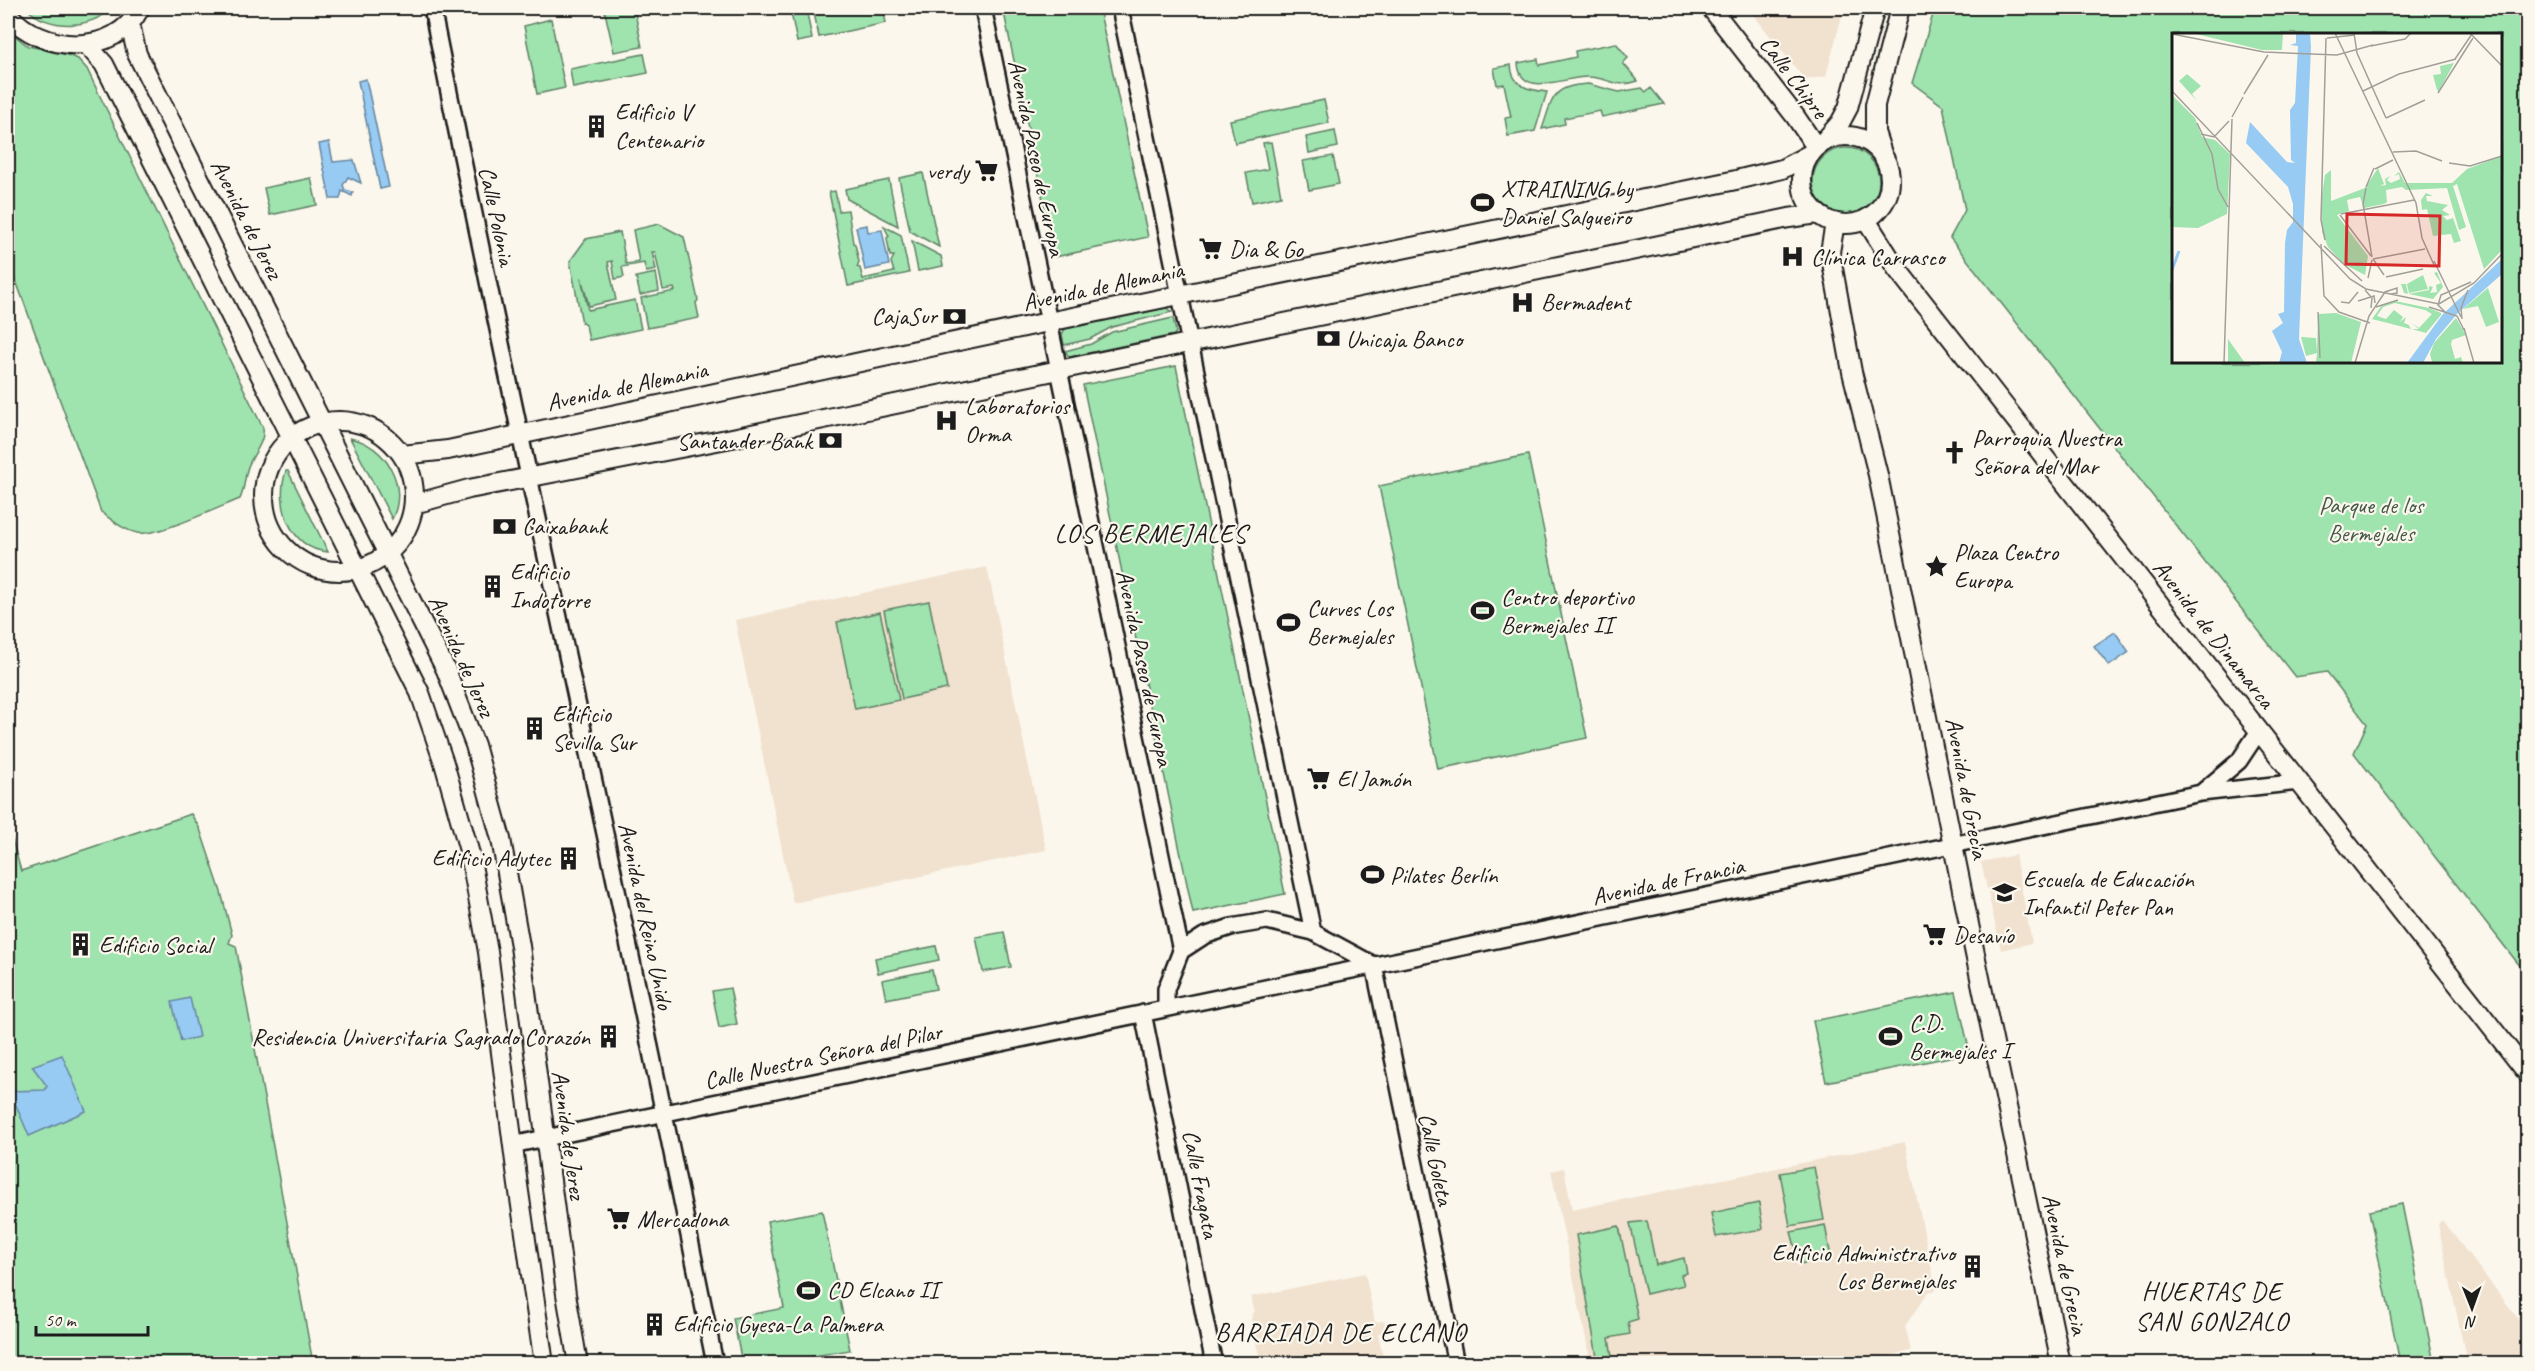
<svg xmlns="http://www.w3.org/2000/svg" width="2535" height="1371" font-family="Caveat,sans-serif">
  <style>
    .built { fill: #f1e1cf }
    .green { fill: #9fe3ae; stroke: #5e8065; stroke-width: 1.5; fill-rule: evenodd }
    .water { fill: #97cbf4; stroke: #66859e; stroke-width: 1.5 }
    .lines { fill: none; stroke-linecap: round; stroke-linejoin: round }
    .minor-casing { stroke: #1c1c1c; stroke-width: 20 }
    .major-casing { stroke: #1c1c1c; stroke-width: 22 }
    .minor { stroke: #fbf7ec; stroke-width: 15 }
    .major { stroke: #fbf7ec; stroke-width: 18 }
    .labels { text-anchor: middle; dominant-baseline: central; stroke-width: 4.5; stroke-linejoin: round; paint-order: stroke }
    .street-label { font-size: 24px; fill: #1c1c1c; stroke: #fbf7ec }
    .poi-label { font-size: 24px; fill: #1c1c1c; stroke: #fbf7ec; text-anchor: start }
    .park-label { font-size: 24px; fill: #435848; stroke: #fbf7ec }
    .neighbourhood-label { font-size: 26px; letter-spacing: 1.5px; fill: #1c1c1c; stroke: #fbf7ec }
    .inset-river { fill: none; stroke: #97cbf4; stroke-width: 3 }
    .inset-road { fill: none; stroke: #a29f99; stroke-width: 1.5 }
    .view { fill: #d62828; fill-opacity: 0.15; stroke: #d62828; stroke-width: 3 }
    .inset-edge { fill: none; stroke: #1c1c1c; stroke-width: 3 }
  </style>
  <rect width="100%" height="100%" fill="#fbf7ec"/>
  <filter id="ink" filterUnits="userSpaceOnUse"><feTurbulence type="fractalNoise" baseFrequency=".0167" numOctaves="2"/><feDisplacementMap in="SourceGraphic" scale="12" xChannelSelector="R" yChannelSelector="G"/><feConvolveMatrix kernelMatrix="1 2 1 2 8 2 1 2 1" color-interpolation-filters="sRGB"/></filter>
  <g filter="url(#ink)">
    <path class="built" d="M1748 8H1844L1826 76 1805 80Z
      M987 567 1046 850 793 903 735 620Z
      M2015 855 2032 943 2001 950 1981 862Z
      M1905 1142 1936 1290 1928 1292 1905 1326 1911 1351 1855 1363H1591L1551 1171 1564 1168 1572 1210Z
      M2442 1220 2527 1330V1363H2467L2438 1224Z
      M1365 1273 1375 1322 1384 1321 1387 1331 1378 1333 1384 1363H1261L1251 1322 1252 1313 1255 1312 1251 1297Z"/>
    <path class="green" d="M26 8H111C91 30 47 30 26 8Z
      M604 8H634L642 47 614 52Z
      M790 8H806L812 39 797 42Z
      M813 8H883L886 23 819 37Z
      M1003 8H1099L1148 237 1055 257Z
      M1935 8H2527V975L2354 753 2367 724 2327 672 2295 677 1950 238 1965 210 1943 106 1912 83ZM2500 34V362H2174V34Z
      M551 19 565 88 537 94 524 26Z
      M8 30 28 46 59 52 78 59 87 69 98 92 263 428C265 443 253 453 248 467 244 478 245 488 240 499 219 507 156 537 137 533 123 530 112 520 101 512L8 259Z
      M1616 43 1628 58 1623 63 1638 81C1615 89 1608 77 1588 77 1566 76 1520 100 1518 63L1538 59 1539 65 1544 64 1576 57 1575 51Z
      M644 54 648 73 573 88 570 69Z
      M1511 65C1512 87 1529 90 1547 92L1535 131 1508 136 1505 118 1511 117 1504 84 1497 85 1494 68Z
      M1588 84 1619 92 1642 88 1646 92 1651 88 1664 104 1602 117 1600 111 1564 118 1565 124 1542 129C1553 98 1551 86 1588 84Z
      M1324 100 1329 123 1235 143 1230 120Z
      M1335 131 1338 147 1309 153 1306 137Z
      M1271 142 1281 196 1252 202 1246 173 1268 169 1263 143Z
      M1813 181a33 33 0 1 1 66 0a33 33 0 1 1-66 0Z
      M1333 156 1339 184 1309 190 1303 161Z
      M923 173 939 247 910 231 899 178Z
      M311 178 317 205 270 215 264 188Z
      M889 180 898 226 847 199 845 189Z
      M835 191 839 211 848 210 853 243 855 244 859 262 857 267 860 268 863 279 894 272 891 262 894 256H890L887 238 889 236 884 226 901 235 909 273 848 286 829 192Z
      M659 224 684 237 698 300 696 303 699 318 647 328 641 298 675 291 674 288 663 290 655 252H652L656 270 646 272 644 263 622 267 624 277 615 279 612 261 608 262 616 300 589 306 581 277 588 310 635 300 641 329 589 340 586 325 582 323 570 261 586 239 620 232 626 264 639 262 633 230Z
      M912 241 941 256 943 266 918 271Z
      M656 273 659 291 640 295 636 277Z
      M1166 308 1172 312 1112 327 1090 339 1064 345 1062 334 1065 329Z
      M1173 318 1176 332 1174 335 1069 357 1065 351 1091 344 1112 332Z
      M1176 366 1285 894 1193 913 1083 385Z
      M350 438C386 445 409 486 392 519Z
      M1528 455 1587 738 1438 769 1379 486Z
      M286 471H288L328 552C289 549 275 503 286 471Z
      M929 601 947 689 902 699 884 610Z
      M880 612 899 700 855 709 837 622Z
      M191 814 200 829 221 892 232 935 229 943 236 946 313 1363H8V825L21 871Z
      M1004 932 1011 967 983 972 976 937Z
      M936 946 939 960 878 973 875 958Z
      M932 970 936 989 886 999 882 980Z
      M730 988 737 1024 719 1028 712 991Z
      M1956 992 1970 1053 1826 1082 1813 1021Z
      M1814 1167 1824 1220 1790 1226 1780 1173Z
      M1759 1203 1763 1229 1716 1237 1711 1213Z
      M2402 1204 2434 1363H2400L2369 1211Z
      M822 1211 850 1350 795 1359 796 1363H742L733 1318 784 1308 767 1221Z
      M1647 1221 1656 1265 1684 1258 1687 1273 1681 1275 1684 1285 1646 1294 1630 1223Z
      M1825 1225 1831 1257 1800 1264 1791 1232Z
      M1619 1226 1638 1319 1628 1322 1630 1334 1609 1338 1613 1363H1598L1576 1235Z"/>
    <path class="water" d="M366 79 389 187 380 189 358 81Z
      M329 142 333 162 354 160 361 183 348 177 343 185 345 190 353 192 352 196 342 191 340 199H330L319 144Z
      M867 225 868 232 882 230 889 265 865 270 856 227Z
      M2115 632 2129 652 2109 666 2094 646Z
      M190 998 199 1037 181 1041 172 1002Z
      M62 1055 86 1111 29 1136 10 1091 45 1090 47 1086 32 1066Z"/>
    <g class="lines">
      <defs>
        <path id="minor" d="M432 8C522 460 625 911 715 1364
          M983 8 1181 951
          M1120 8 1313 932
          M2201 793 2239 761 2259 731
          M1166 1008V989L1181 951 1204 936 1231 927 1267 921 1313 932 1374 965 1456 1364
          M1143 1013 1214 1364
          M512 1145 2201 793 2299 782"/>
        <path id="major" d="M1711 8 1795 116 1816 147
          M8 14C41 53 115 58 140 8
          M130 24 137 54 446 670 475 745 501 839 520 946 566 1294 578 1364
          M87 45 104 64 420 693 444 763 470 854 488 952 518 1185 544 1364
          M1802 180a44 44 0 1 1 88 0a44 44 0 1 1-88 0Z
          M1825 140 1840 123 1848 108 1875 8
          M1882 153 1875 132V105L1900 8
          M1866 220 1897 269 2528 1074
          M1835 223 1830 252 1852 372 1878 475 1975 954 2061 1364
          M264 496a75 75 0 1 1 150 0a75 75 0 1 1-150 0Z
          M402 455 448 450 1029 326 1736 180 1782 169 1810 154
          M414 504 469 489 732 438 1789 218 1818 214"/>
      </defs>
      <use href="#minor" class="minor-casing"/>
      <use href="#major" class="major-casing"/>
      <use href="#minor" class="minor"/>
      <use href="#major" class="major"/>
    </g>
  </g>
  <defs>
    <symbol id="building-bare" viewBox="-9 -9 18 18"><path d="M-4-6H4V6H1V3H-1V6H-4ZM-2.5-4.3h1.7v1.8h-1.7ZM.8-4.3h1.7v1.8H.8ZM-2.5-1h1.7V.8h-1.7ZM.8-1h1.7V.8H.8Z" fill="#1c1c1c" stroke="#fbf7ec" stroke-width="2.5" paint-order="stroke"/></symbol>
    <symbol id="supermarket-bare" viewBox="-9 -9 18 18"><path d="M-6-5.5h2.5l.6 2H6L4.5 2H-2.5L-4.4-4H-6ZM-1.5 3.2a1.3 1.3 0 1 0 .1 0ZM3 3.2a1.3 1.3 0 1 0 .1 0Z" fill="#1c1c1c" stroke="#fbf7ec" stroke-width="2.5" paint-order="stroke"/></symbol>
    <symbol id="stadium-bare" viewBox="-9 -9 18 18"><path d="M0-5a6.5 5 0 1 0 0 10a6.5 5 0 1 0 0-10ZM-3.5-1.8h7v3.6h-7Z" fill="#1c1c1c" stroke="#fbf7ec" stroke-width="2.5" paint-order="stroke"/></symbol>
    <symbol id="hospital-bare" viewBox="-9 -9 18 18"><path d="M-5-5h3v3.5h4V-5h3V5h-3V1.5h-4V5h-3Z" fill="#1c1c1c" stroke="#fbf7ec" stroke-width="2.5" paint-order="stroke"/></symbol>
    <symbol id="bank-bare" viewBox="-9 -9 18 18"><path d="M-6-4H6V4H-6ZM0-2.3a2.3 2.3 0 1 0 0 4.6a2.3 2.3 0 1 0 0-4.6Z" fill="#1c1c1c" stroke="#fbf7ec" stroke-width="2.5" paint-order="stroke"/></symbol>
    <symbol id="church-bare" viewBox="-9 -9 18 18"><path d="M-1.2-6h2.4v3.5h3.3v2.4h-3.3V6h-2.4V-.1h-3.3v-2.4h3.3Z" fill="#1c1c1c" stroke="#fbf7ec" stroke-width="2.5" paint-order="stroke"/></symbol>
    <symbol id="sight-bare" viewBox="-9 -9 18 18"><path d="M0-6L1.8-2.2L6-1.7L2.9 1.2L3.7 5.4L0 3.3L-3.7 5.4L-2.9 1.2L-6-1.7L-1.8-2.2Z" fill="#1c1c1c" stroke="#fbf7ec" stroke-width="2.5" paint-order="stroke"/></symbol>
    <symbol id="school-bare" viewBox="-9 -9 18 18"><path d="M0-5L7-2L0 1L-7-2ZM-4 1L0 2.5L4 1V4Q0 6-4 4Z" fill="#1c1c1c" stroke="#fbf7ec" stroke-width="2.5" paint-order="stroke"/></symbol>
  </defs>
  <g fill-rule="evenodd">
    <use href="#building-bare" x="580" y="110" width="33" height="33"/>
    <use href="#supermarket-bare" x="970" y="154" width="33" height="33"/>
    <use href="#stadium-bare" x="1466" y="186" width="33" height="33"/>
    <use href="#supermarket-bare" x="1194" y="232" width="33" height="33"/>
    <use href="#hospital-bare" x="1776" y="240" width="33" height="33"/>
    <use href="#hospital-bare" x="1506" y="286" width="33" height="33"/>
    <use href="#bank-bare" x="938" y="300" width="33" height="33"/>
    <use href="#bank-bare" x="1312" y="322" width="33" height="33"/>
    <use href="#hospital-bare" x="930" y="404" width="33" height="33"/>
    <use href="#bank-bare" x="814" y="424" width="33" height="33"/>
    <use href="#church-bare" x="1938" y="436" width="33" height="33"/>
    <use href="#bank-bare" x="488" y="510" width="33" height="33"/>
    <use href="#sight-bare" x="1920" y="550" width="33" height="33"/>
    <use href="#building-bare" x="476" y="570" width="33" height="33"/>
    <use href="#stadium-bare" x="1466" y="594" width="33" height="33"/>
    <use href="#stadium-bare" x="1272" y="606" width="33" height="33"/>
    <use href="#building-bare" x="518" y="712" width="33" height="33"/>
    <use href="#supermarket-bare" x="1302" y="762" width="33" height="33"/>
    <use href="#building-bare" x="552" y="842" width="33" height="33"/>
    <use href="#stadium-bare" x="1356" y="858" width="33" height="33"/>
    <use href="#school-bare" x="1988" y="876" width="33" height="33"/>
    <use href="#supermarket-bare" x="1918" y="918" width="33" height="33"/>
    <use href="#building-bare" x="64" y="928" width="33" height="33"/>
    <use href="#building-bare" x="592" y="1020" width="33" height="33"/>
    <use href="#stadium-bare" x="1874" y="1020" width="33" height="33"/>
    <use href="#supermarket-bare" x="602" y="1202" width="33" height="33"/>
    <use href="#building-bare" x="1956" y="1250" width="33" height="33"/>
    <use href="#stadium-bare" x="792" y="1274" width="33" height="33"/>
    <use href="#building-bare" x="638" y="1308" width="33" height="33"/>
  </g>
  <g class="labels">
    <g class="street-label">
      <text transform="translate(1794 77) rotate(53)">Calle Chipre</text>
      <text transform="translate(1037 158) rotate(78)">Avenida Paseo de Europa</text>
      <text transform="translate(497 216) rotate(78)">Calle Polonia</text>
      <text transform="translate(247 219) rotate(63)">Avenida de Jerez</text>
      <text transform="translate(1103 286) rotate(-12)">Avenida de Alemania</text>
      <text transform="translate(627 386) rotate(-12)">Avenida de Alemania</text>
      <text transform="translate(2214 634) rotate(52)">Avenida de Dinamarca</text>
      <text transform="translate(462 656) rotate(66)">Avenida de Jerez</text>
      <text transform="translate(1145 668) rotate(78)">Avenida Paseo de Europa</text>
      <text transform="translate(1967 788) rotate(79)">Avenida de Grecia</text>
      <text transform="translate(1668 881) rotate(-12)">Avenida de Francia</text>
      <text transform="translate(646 916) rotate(78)">Avenida del Reino Unido</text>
      <text transform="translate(823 1056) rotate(-12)">Calle Nuestra Señora del Pilar</text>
      <text transform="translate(569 1135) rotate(82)">Avenida de Jerez</text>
      <text transform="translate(1436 1159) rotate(78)">Calle Goleta</text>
      <text transform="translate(1201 1184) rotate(79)">Calle Fragata</text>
      <text transform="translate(2065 1264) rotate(78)">Avenida de Grecia</text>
    </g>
    <g class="poi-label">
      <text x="615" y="112">Edificio V<tspan x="615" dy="28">Centenario</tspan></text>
      <text x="969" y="171" text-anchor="end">verdy</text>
      <text x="1501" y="189">XTRAINING by<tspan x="1501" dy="28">Daniel Salgueiro</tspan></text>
      <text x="1229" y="249">Dia &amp; Go</text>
      <text x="1811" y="257">Clínica Carrasco</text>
      <text x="1541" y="302">Bermadent</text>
      <text x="937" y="316" text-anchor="end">CajaSur</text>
      <text x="1346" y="339">Unicaja Banco</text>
      <text x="965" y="406">Laboratorios<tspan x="965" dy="28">Orma</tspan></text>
      <text x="1972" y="438">Parroquia Nuestra<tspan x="1972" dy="28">Señora del Mar</tspan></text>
      <text x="812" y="441" text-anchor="end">Santander Bank</text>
      <text x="522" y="526">Caixabank</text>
      <text x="1954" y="552">Plaza Centro<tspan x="1954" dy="28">Europa</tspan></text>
      <text x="510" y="572">Edificio<tspan x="510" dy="28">Indotorre</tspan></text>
      <text x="1501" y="597">Centro deportivo<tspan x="1501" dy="28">Bermejales II</tspan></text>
      <text x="1307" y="608">Curves Los<tspan x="1307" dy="28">Bermejales</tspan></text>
      <text x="552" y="714">Edificio<tspan x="552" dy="28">Sevilla Sur</tspan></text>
      <text x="1337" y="779">El Jamón</text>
      <text x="551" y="858" text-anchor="end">Edificio Adytec</text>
      <text x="1390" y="875">Pilates Berlín</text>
      <text x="2023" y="879">Escuela de Educación<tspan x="2023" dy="28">Infantil Peter Pan</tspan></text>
      <text x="1953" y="935">Desavío</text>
      <text x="99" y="945">Edificio Social</text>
      <text x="1909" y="1023">C.D.<tspan x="1909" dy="28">Bermejales I</tspan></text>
      <text x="590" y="1037" text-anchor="end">Residencia Universitaria Sagrado Corazón</text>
      <text x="637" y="1219">Mercadona</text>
      <text x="1955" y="1253" text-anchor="end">Edificio Administrativo<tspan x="1955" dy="28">Los Bermejales</tspan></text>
      <text x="827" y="1290">CD Elcano II</text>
      <text x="673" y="1324">Edificio Gyesa-La Palmera</text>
    </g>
    <g class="park-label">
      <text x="2371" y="505">Parque de los<tspan x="2371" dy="28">Bermejales</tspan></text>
    </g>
    <g class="neighbourhood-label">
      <text x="1151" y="533">LOS BERMEJALES</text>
      <text x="2212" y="1291">HUERTAS DE<tspan x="2212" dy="30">SAN GONZALO</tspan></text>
      <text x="1341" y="1332">BARRIADA DE ELCANO</text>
    </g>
  </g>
  <g transform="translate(2172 33)">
    <rect width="330" height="330" fill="#fbf7ec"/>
    <path d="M20 0H111L110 17H90ZM282 30 267 58 265 57 261 42 269 41 268 33ZM15 41 29 53 20 61 25 68 7 48ZM0 62 23 85 30 104 43 107 58 121 55 181 26 195 0 194ZM330 123V217L312 236 285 151 281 153 294 194 287 197 275 155 234 157 230 154 214 157 215 169 212 171 192 175 188 164 175 167 177 178 165 182 196 223 193 242 172 231 156 214 150 199V162L153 142 159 137V168L193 155 206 135 212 151 208 153 214 152 213 146 218 143 215 147 219 150 228 146 227 141 222 143 227 139 233 150H280L295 136ZM254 160 261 163H254L255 168 276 172 270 177 278 182 271 183 275 187 281 185 289 208 282 210 279 201 261 203 255 176 250 177 249 167ZM265 239 271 254 261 266 232 260 229 251H234L236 261 257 257V253L261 254 258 260 265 259 264 252 269 250 262 240ZM251 242 256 256 237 260 235 251ZM316 255 327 289 314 294 306 273 291 276ZM223 268 257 275 269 280V282L254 300 240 296H247L239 290 247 295 260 281 253 277 266 280 223 270 211 274 205 283 214 286 222 277 231 284 228 289 234 284 232 290 237 292V293L238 294 239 296 200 286 210 272ZM164 280 189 289 179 330H144L145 320 134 323 129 304 144 305 145 318 146 281ZM284 285 294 302 280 307 279 311 283 326 289 324 291 330H253L260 329 258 321 262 310ZM56 306 73 330H56Z" fill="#9fe3ae"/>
    <path d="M124 0H138L139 14 127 306 135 330H107L110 319 100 298 111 290 106 281 112 279 113 210 115 197 121 189V171L116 154 74 110 78 89 115 129 123 130 119 127 118 77 123 70 126 13 118 12 124 10ZM330 226V241L285 281 264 306 251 330H235L271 281Z" fill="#97cbf4"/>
    <path class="inset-river" d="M0 237 7 218"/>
    <path class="inset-road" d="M163 0 244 170 250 205 262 232M182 0 185 20 214 85M298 0 330 33M0 1 92 19 165 22 201 12M155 5 183 2M199 13 233 6 239 0M283 26 300 1M0 58 178 246 194 256 267 271 302 250 330 221M191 58 227 41 284 26M266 60 301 5M72 61 96 22M60 84 71 64M214 85 253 67M25 90 40 121 46 156 56 174M29 101 42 104 57 88M221 119 244 118 270 128M277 130 298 133 330 123M203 136 221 127M194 154 202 135M194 155 191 171 200 224M169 181 242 167M168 182 199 223M153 207 149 187 154 5M149 211 152 263 167 279 198 290M152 213 190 248M201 226 253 216M201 226 212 242M262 228 289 284M214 244 251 236M196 245 200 227M193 257 200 265 199 275M186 268 202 263 203 270M169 269 177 270 186 259M204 274 226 267M257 274 285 283 292 297M146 279 148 325M273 279 266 272 269 262 299 249M290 286 289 275 296 257M292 295 302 330M52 330 60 86M183 330 197 283 213 259 225 255V260L219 261"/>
    <path class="view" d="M175 181 268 183 267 233 174 231Z"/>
    <rect width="330" height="330" class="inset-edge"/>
  </g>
  <rect width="2535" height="1371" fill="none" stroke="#fbf7ec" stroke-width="30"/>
  <rect x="15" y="15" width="2505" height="1341" fill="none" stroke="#1c1c1c" stroke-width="2" filter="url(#ink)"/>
  <g transform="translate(2472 1308) rotate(179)" stroke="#fbf7ec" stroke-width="4.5" paint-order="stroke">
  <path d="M0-4.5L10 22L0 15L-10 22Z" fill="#1c1c1c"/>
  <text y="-9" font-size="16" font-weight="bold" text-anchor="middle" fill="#1c1c1c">N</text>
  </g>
  <path d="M36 1326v9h112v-9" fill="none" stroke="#1c1c1c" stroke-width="3"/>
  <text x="45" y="1326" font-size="18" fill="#1c1c1c" stroke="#fbf7ec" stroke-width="4.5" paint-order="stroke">50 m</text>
</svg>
